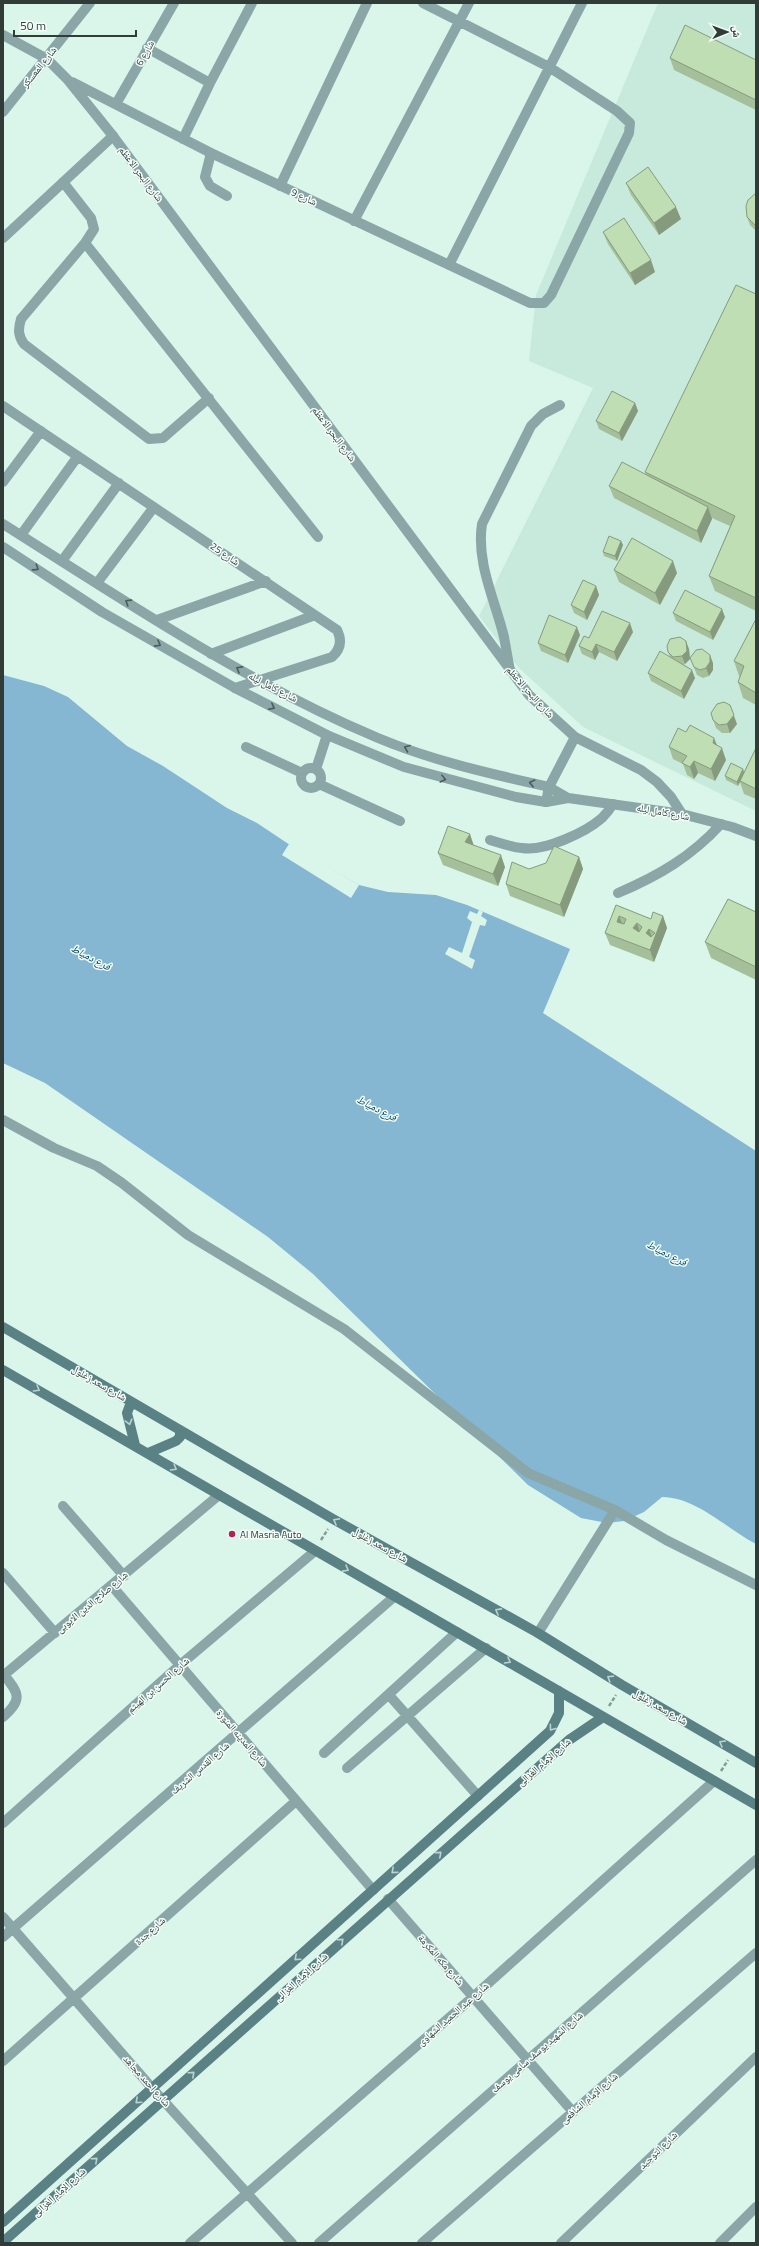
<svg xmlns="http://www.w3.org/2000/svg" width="759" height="2246" font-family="'Titillium Web','Noto Naskh Arabic',sans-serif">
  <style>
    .built { fill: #c7eadd }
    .water { fill: #85b6d2 }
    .pier { fill: #daf6ea }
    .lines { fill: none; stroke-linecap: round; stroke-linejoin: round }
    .path { stroke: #879a92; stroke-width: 2.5; stroke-dasharray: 4 2; stroke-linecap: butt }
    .service { stroke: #8ba6a7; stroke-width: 10 }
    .minor { stroke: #8ba6a7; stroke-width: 10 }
    .tertiary { stroke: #8ba6a7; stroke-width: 10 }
    .secondary { stroke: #5a8285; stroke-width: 10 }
    .wall { fill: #a5bf9a }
    .shaded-wall { fill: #869b7d }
    .building { fill: #c0deb3; stroke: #869b7d; fill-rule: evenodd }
    .oneway { stroke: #4c5b59 }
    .oneway2 { stroke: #bdd3d1 }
    .poi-dot { fill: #b12255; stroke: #f3fefa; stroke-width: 1.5 }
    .labels { text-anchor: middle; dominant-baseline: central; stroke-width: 3; stroke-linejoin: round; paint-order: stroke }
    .street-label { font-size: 10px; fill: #313b37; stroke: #f3fefa }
    .poi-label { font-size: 10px; fill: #313b37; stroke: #f3fefa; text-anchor: start }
    .water-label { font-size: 11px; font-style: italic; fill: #034763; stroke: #f3fefa }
  </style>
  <rect width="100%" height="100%" fill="#daf6ea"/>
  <path class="built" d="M658 3H756V811L583 727 518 667 479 616 593 388 529 361 536 295Z"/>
  <path class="water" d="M3 675 44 686 68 697 127 746 163 766 227 808 257 823 299 851 359 885 388 892 436 895 467 905 570 949 543 1013 756 1151V1544C727 1529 696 1497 662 1497L644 1512 624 1521 607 1523 581 1518 528 1485 313 1274 268 1237 45 1083 3 1063Z"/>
  <path class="pier" d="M289 844 359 885 351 898 282 855Z
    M479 910 483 912 481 916 487 920 485 926 480 925 469 957 475 960 472 969 445 954 449 947 462 953 472 922 467 918 470 911 477 914Z"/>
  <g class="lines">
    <path class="path" d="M321 1540 328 1529
      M609 1706 616 1695
      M721 1771 728 1760"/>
    <path class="service" d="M211 153 205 177 210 186 227 196
      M63 182 91 218 94 229 85 243 21 319C18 329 18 336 24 344L149 439 163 438 209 398
      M3 238 113 136
      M85 243 318 537
      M510 671C508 660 506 648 504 637 495 600 476 563 482 524L531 426 543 414 560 405
      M246 747 302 773
      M301 778a10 10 0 1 1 20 0a10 10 0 1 1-20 0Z
      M316 769 327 735
      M319 784 400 821
      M490 840C500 843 511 847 522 848 544 852 586 832 602 818 606 814 610 809 613 804
      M618 893C658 876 691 857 721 824"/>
    <path class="minor" d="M3 35 47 59 68 80 113 136 529 695 575 737 641 770 657 782 671 797 682 814
      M147 48 210 83
      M72 82 211 153 530 303H544L551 295 629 133 630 123 617 111 549 67 423 3
      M116 104 174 3
      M3 112 90 3
      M183 139 210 83 252 3
      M280 186 367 3
      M354 221 469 3
      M449 265 582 3
      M3 406 337 630C342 640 341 649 332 657L235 688
      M3 482 41 431
      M21 535 78 456
      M62 561 119 483
      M97 583 154 507
      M157 620 266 581
      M211 654 315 615
      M546 802 549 787 575 737
      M3 1120 54 1148 97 1166 122 1183 188 1235 344 1329 528 1473 615 1510 666 1540 756 1585
      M63 1506 124 1576
      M3 1573 55 1633
      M112 1586 373 1890
      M538 1633 615 1510
      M389 1695 478 1796
      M3 1717C22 1700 20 1694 4 1675L219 1495
      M324 1753 457 1632
      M347 1768 486 1648
      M3 1823 180 1665 315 1551
      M388 1899 573 2112
      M3 1917 152 2088 292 2243
      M3 1937 395 1596
      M3 2061 296 1801
      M190 2243 473 1997 714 1781
      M319 2243 756 1860
      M422 2243 756 1953
      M561 2243 756 2057
      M720 2243 756 2207"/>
    <path class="tertiary" d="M3 524C125 601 245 682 378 738 433 761 492 774 549 787L568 798
      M3 547 102 612 235 688 327 735 404 767 516 797 546 802 568 798 682 814 732 827 756 836"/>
    <path class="secondary" d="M3 1327 333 1519 538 1633 622 1685 756 1763
      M3 1370 756 1805
      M135 1445 127 1413 130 1405 135 1404
      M148 1453 176 1441 180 1437V1430
      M3 2222 550 1731 559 1713V1691
      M3 2242 569 1740 603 1717"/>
  </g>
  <path class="wall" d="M670 58 756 60V110L674 70Z
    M626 183 681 219 659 235 631 195Z
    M756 193V231L750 225 747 217Z
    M603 232 655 272 635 285 608 244Z
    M756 294V611L715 591 709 576 730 526 712 518V519L701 543 614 498 609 486 646 475 645 472Z
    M635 403 638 411 622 441 599 429 596 421Z
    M621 541 623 545 617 561 604 556 603 552Z
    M614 570 677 573 660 605 619 582Z
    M596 586 599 595 587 620 574 613 571 605Z
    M673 613 725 617 713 640 676 621Z
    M756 619V705L743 698 738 682 740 677 739 676 734 661Z
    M633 632 617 661 599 652 595 660 582 654 579 646 589 638Z
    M580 635 568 663 541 651 538 643Z
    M689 649 690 659 685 664 683 665 695 678 684 699 651 681 648 673 670 657 668 652Z
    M690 658 713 663V670L709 676 703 678 697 675Z
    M713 720 737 724 730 733H722L716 728Z
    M686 732 717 745 726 760 715 781 698 773 694 779 687 775 683 764 673 759 669 747Z
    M756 748V799L744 794 740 782 738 786 726 780 725 776 743 769 744 772Z
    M474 845 505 867 498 886 443 865 438 853Z
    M579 857 583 869 564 917 510 896 506 884 529 869Z
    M616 905 651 919 663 916 667 928 654 962 610 945 605 933Z
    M756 912V980L711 958 705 942Z"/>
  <path class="shaded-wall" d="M676 207 681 219 659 235 654 223Z
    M651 260 655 272 635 285 630 273Z
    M635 403 638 411 622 441 619 433Z
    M708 507 712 519 701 543 697 531Z
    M621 541 623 545 617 561 615 556Z
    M673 561 677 573 660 605 655 593Z
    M596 586 599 595 587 620 584 612Z
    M722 609 725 617 713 640 710 632Z
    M630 623 633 632 617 661 614 652Z
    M577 627 580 635 568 663 565 655Z
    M686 641 689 649 690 659 685 664 682 656Z
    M596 644 599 652 595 660 592 652Z
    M710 655 713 663V670L709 676 706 668Z
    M692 670 695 678 684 699 681 691Z
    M730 705 737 724 730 733 727 724Z
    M714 738 719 750 713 743Z
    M722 748 726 760 715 781 711 769Z
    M694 761 698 773 694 779 690 767Z
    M743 769 744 773 738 786 737 782Z
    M470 834 474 846 465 842Z
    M501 855 505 867 498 886 493 874Z
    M579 857 583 869 564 917 560 905Z
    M619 916 624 928 617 922Z
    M663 916 667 928 654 962 650 950 646 933 649 929 653 940Z
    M637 923 641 935 633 928Z"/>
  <path class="building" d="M685 25 756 60V100L670 58Z
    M648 167 676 207 654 223 626 183Z
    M756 193V226L747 217 746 206 748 200Z
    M624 218 651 260 630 273 603 232Z
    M736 285 756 294V598L709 576 735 516 645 472Z
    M612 391 635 403 619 433 596 421Z
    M622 462 708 507 697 531 609 486Z
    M609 536 621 541 615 556 603 552Z
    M632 538 673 561 655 593 614 570Z
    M583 580 596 586 584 612 571 605Z
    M685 590 722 609 710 632 673 613Z
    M602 611 630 623 614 652 596 644 592 652 579 646 584 636 589 638Z
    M549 615 577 627 565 655 538 643Z
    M756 619V693L738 682 744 666 734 661Z
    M680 637 686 641 687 651 682 656 673 657 668 652 667 646 670 639Z
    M702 649 710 655V662L706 668 700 670 694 667 690 658 696 650Z
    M660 651 692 670 681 691 648 673Z
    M724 702 730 705 734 715 727 724 719 725 713 720 711 713 717 704Z
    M690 725 714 738 713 743 722 748 711 769 694 761 690 767 682 763 687 756 669 747 678 728 686 732Z
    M756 748V789L740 781Z
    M731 763 743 769 737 782 725 776Z
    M448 826 470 834 465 842 501 855 493 874 438 853Z
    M554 846 579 857 560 905 506 884 512 862 529 869 546 863Z
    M728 899 756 912V967L705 942Z
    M616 905 651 919 653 912 663 916 650 950 605 933ZM619 916 626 919 624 924 617 922ZM637 923 642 927 639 932 633 928ZM649 929 655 933 651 937 646 933Z"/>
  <defs><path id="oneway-chevron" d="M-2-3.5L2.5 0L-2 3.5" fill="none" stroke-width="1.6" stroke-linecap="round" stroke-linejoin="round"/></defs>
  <g class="oneway">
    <use href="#oneway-chevron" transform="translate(36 568) rotate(33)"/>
    <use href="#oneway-chevron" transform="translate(128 602) rotate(-148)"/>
    <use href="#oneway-chevron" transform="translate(158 644) rotate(29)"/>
    <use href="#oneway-chevron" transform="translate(239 669) rotate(-151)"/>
    <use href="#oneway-chevron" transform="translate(272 707) rotate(27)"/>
    <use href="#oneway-chevron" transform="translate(407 748) rotate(-159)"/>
    <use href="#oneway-chevron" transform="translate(443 779) rotate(14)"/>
    <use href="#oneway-chevron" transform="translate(532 783) rotate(-167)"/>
  </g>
  <g class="oneway2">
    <use href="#oneway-chevron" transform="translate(37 1389) rotate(30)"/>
    <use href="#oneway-chevron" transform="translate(129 1422) rotate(75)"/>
    <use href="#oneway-chevron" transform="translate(174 1468) rotate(31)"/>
    <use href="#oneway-chevron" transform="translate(336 1521) rotate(-151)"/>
    <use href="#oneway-chevron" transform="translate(346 1569) rotate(29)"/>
    <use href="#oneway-chevron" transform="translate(498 1611) rotate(-151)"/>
    <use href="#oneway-chevron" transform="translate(508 1661) rotate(30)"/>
    <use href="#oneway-chevron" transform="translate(610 1678) rotate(-148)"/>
    <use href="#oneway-chevron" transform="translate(552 1728) rotate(126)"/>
    <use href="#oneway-chevron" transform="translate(722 1743) rotate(-150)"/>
    <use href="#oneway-chevron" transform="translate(439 1854) rotate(-41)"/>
    <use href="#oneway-chevron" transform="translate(394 1871) rotate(138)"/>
    <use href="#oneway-chevron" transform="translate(341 1941) rotate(-42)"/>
    <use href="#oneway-chevron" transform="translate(297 1958) rotate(138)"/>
    <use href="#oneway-chevron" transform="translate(192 2074) rotate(-42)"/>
    <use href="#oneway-chevron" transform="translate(138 2101) rotate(138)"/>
    <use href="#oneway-chevron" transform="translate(95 2160) rotate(-42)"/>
  </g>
  <circle class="poi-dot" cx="232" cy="1534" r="4"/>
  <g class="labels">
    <g class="street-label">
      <text transform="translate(145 53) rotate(-61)">شارع 6</text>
      <text transform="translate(39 67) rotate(-51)">شارع المعسكر</text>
      <text transform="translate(141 174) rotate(53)">شارع البحر الاعظم</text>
      <text transform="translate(304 197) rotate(25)">شارع 9</text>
      <text transform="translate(334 434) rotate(53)">شارع البحر الاعظم</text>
      <text transform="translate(225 554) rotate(34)">شارع 25</text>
      <text transform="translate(273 687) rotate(27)">شارع كامل ليله</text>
      <text transform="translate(530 692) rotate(48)">شارع البحر الاعظم</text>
      <text transform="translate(663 812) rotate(10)">شارع كامل ليله</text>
      <text transform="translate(99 1383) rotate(30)">شارع سعد زغلول</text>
      <text transform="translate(380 1545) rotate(29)">شارع سعد زغلول</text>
      <text transform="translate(92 1602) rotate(-40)">شارع صلاح الدين الايوبى</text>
      <text transform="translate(158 1685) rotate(-41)">شارع الحسن بن الهيثم</text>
      <text transform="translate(660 1707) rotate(30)">شارع سعد زغلول</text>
      <text transform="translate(242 1738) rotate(49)">شارع المدينه المنورة</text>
      <text transform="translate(544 1762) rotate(-41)">شارع الإمام الغزالى</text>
      <text transform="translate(200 1768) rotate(-41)">شارع القدس الشريف</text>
      <text transform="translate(150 1931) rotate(-42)">شارع جدة</text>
      <text transform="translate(441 1960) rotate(49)">شارع مكه المكرمة</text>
      <text transform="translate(301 1977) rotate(-42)">شارع الإمام الغزالى</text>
      <text transform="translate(453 2014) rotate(-41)">شارع عبد الحميد الشهاوى</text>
      <text transform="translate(537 2052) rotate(-41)">شارع الشهيد يوسف سامى يوسف</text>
      <text transform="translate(147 2081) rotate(48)">شارع احمد مجاهد</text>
      <text transform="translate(589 2098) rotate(-41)">شارع الإمام الشافعى</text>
      <text transform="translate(658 2150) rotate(-44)">شارع التوحيد</text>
      <text transform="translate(59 2192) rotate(-42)">شارع الإمام الغزالى</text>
    </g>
    <g class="poi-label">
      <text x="240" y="1534">Al Masria Auto</text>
    </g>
    <g class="water-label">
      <text transform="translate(91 957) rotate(28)">فرع دمياط</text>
      <text transform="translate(377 1108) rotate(27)">فرع دمياط</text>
      <text transform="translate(667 1253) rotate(27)">فرع دمياط</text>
    </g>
  </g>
  <rect width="759" height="2246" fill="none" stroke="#313b37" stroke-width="8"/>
  <g transform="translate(727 32) rotate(89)" stroke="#f3fefa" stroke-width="3" paint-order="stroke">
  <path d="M0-3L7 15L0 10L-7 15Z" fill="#313b37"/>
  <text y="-6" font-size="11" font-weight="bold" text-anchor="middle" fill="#313b37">ش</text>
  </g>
  <path d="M14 30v6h122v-6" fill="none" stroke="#313b37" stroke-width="2"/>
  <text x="20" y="30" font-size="12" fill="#313b37" stroke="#f3fefa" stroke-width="3" paint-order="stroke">50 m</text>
</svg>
